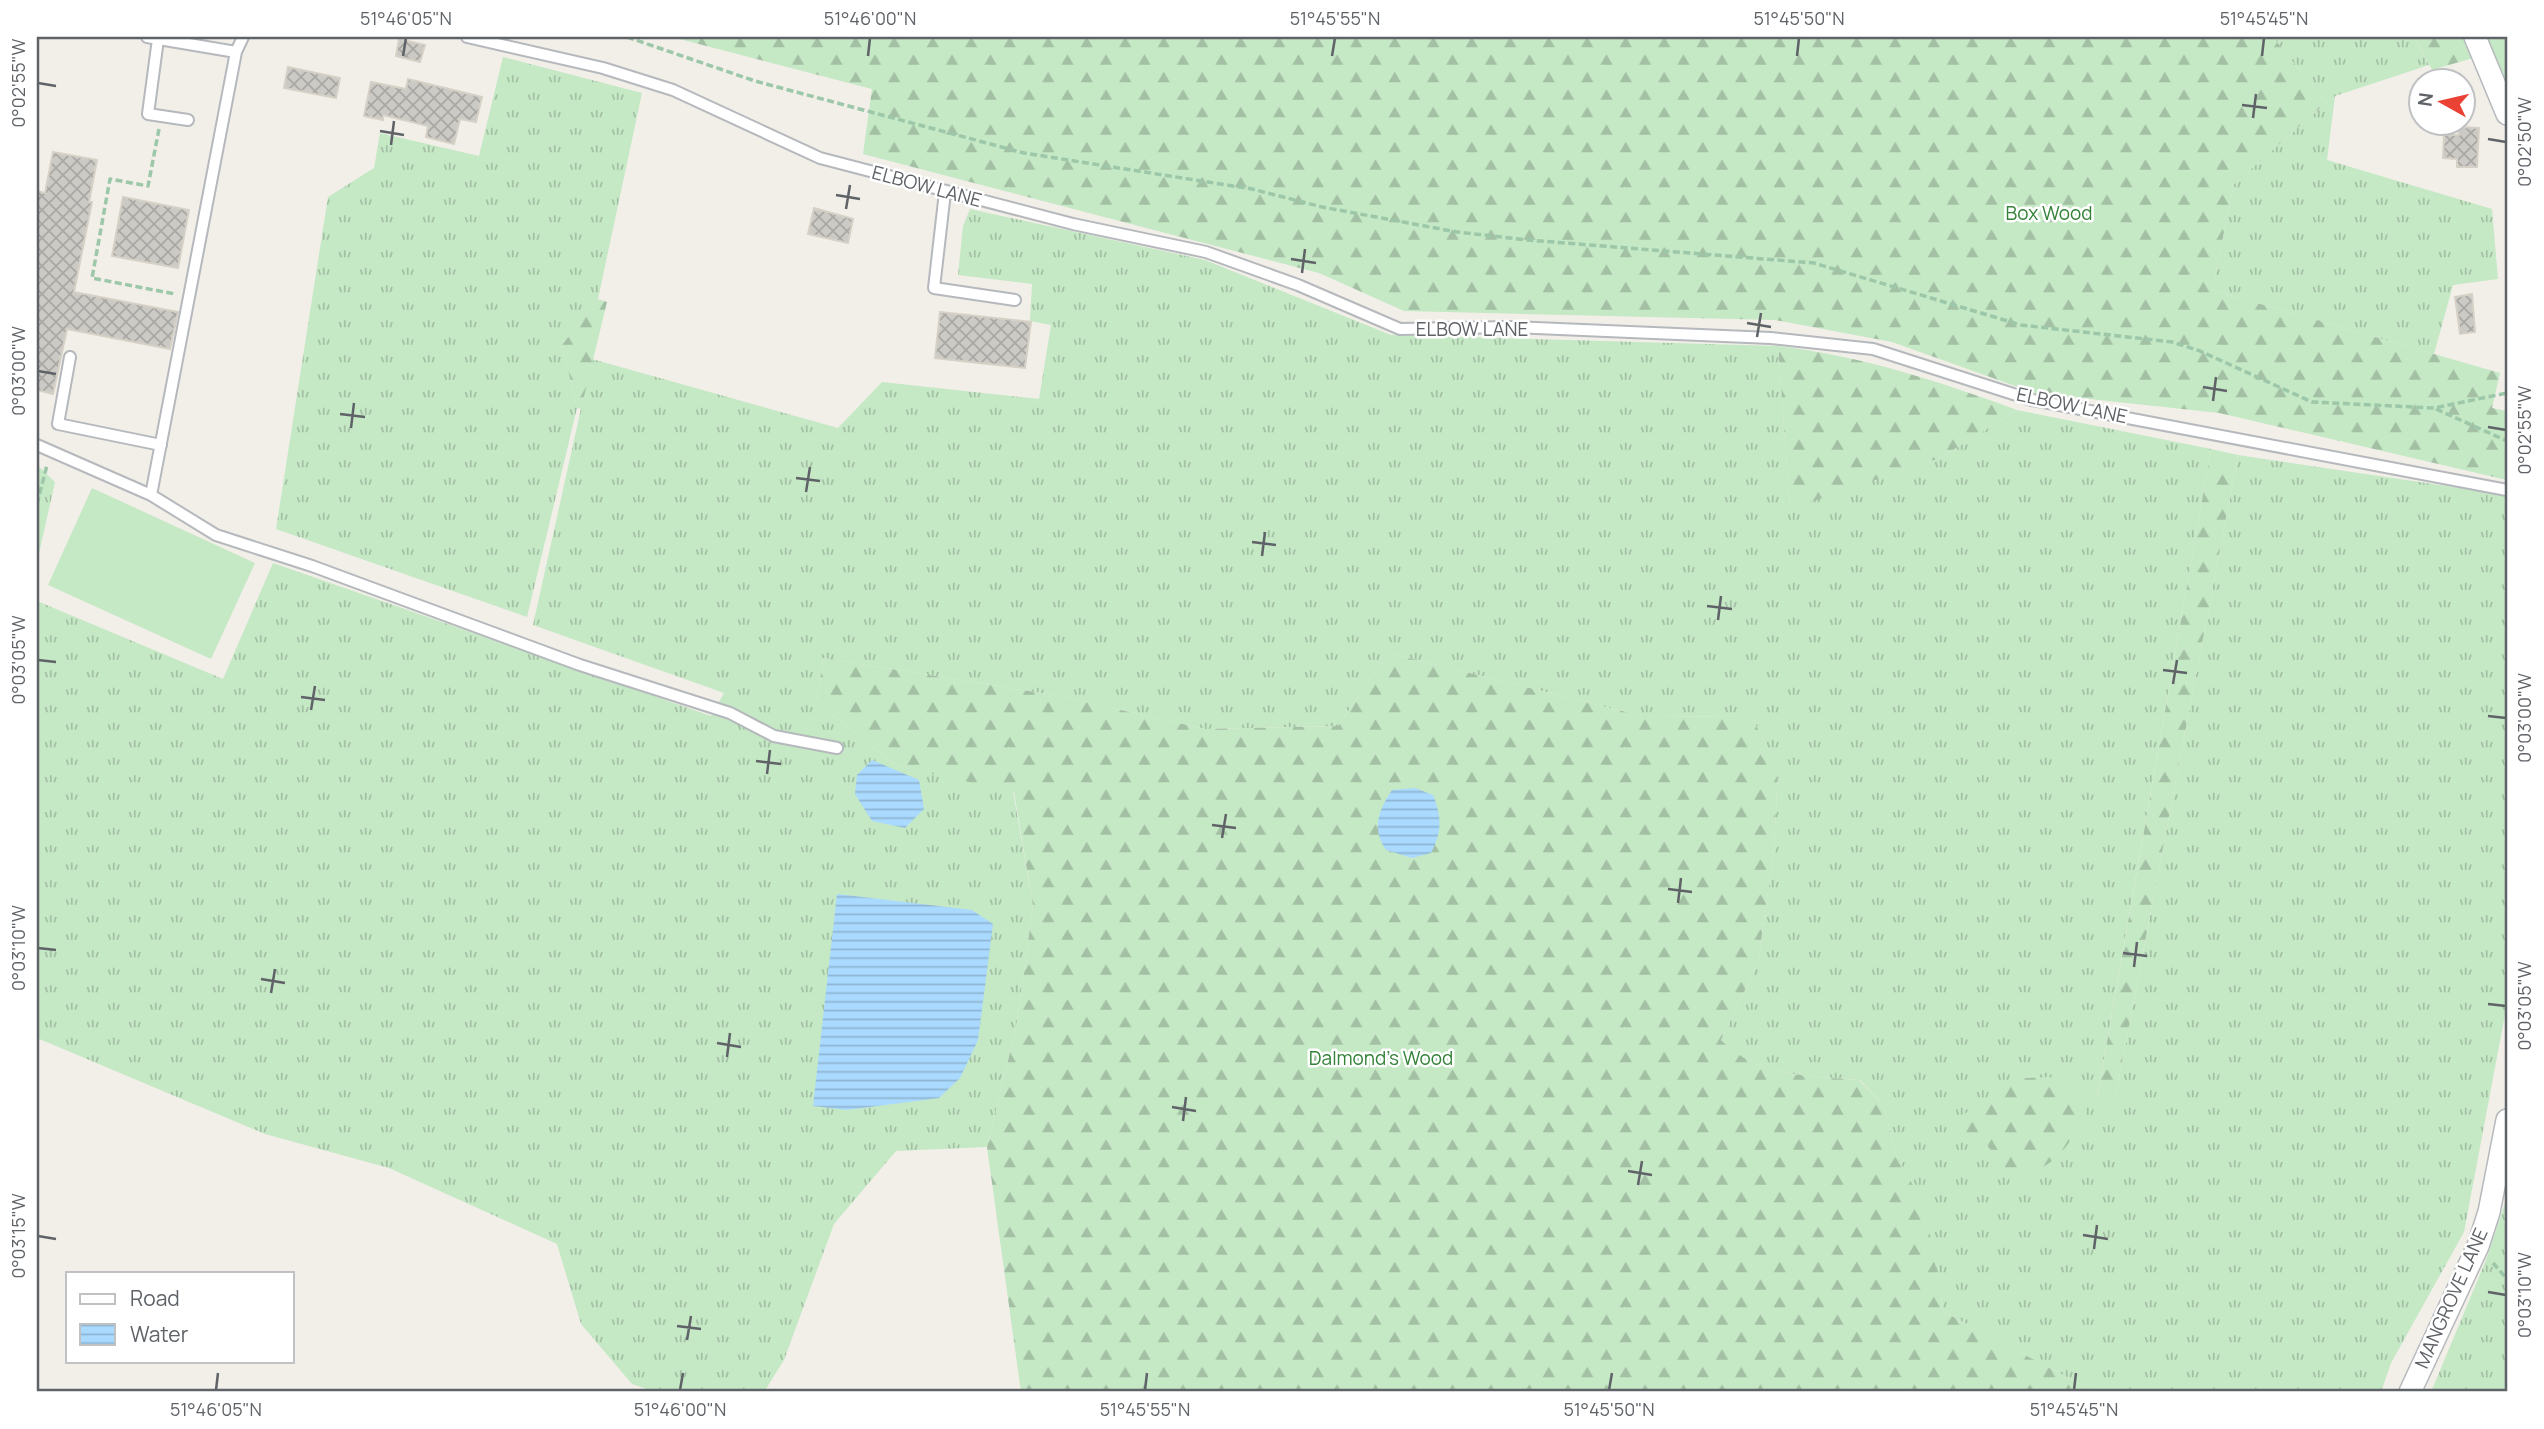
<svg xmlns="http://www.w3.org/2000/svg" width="2544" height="1429" font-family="Manrope,sans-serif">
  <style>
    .grass { fill: url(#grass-tufts) }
    .forest { fill: url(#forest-firs) }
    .pitch { fill: #c5e8c5 }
    .water { fill: url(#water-rules) }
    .building { fill: url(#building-cross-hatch); stroke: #d6d1c6; stroke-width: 2 }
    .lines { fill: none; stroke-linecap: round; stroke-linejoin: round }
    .lane-casing { stroke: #b5b8bc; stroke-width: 14 }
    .street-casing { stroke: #b5b8bc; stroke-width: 24 }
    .path { stroke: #9cc7a9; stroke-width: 3.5; stroke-dasharray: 7 3.5; stroke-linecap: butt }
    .lane { stroke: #fff; stroke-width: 10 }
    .street { stroke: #fff; stroke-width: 21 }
    .ticks { fill: none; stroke: #5f6368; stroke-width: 2.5 }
    .labels { text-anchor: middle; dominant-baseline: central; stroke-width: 5; stroke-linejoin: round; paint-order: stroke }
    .street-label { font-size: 19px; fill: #5f6368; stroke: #fff }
    .park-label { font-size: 19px; fill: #348238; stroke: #fff }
    .neatline { fill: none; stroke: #5f6368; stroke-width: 2.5 }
    .ticks-label { font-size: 18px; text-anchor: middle; fill: #5f6368 }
  </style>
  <defs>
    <pattern id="grass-tufts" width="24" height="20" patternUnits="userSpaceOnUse" patternTransform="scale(1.75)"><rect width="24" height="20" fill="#c5e8c5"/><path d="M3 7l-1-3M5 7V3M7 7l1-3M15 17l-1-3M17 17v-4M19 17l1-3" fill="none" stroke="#a3c0a4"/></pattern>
    <pattern id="forest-firs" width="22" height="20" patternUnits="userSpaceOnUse" patternTransform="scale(1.75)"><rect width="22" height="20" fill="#c5e8c5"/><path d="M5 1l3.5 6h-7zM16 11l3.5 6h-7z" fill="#a3c0a4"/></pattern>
    <pattern id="water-rules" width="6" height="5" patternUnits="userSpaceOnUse" patternTransform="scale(1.75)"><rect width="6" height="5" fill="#aadaff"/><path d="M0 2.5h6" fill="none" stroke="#8eb4d2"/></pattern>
    <pattern id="building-cross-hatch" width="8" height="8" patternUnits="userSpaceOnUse" patternTransform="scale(1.75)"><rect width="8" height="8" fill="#cccac5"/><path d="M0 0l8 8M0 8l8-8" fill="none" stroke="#a9a8a4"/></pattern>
  </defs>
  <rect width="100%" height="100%" fill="#f1efe8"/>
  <path class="grass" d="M2273 37H2415L2429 65 2335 96 2327 160 2492 209 2498 279 2453 285 2434 354 2212 290 2234 184 2326 103Z
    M503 57 642 93 598 299 562 345 577 408 527 617 276 529 328 197 374 168 380 133 479 156Z
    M970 209 1205 260 1391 335 1778 346 1790 508 1940 458 2017 410 2211 449 2097 1098 2115 1099 2238 455 2507 495V1004L2464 1232 2391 1363 2381 1392H2095L1944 1312 1924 1207 1896 1155 1883 1104 1860 1080C1810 1076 1758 1078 1721 1040L1758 963 1774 849 1778 769 1752 717 1642 716 1389 653 1338 726 1205 729 1054 695 823 658 817 702 897 766 1013 791 1033 906 1016 1028 987 1147 896 1151 834 1224 784 1360 764 1392H656L632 1384 581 1324 557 1244 389 1168 265 1134 37 1038V601L223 679 273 563 711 716 724 693 533 625 592 359 838 428 882 382 1039 399 1051 325 1030 321 1032 284 958 275 963 226Z
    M37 465 55 482 37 562Z
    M2507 1197V1392H2431L2486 1260Z"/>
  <path class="forest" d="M672 37H2273L2326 103 2234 184 2212 290 2500 373 2492 408 2507 411V480L2219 413 2035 393 1892 342 1775 320 1404 311 1319 273 863 154 872 89Z
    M2415 37H2465L2473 58 2432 70Z
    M2487 37H2507V83Z
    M598 299 607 302 581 409 577 408 562 345Z
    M1778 346C1862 356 1938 381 2017 410L1940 458 1790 509Z
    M2211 449 2238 455 2115 1099H2097Z
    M1389 653 1642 716 1752 717 1778 769 1774 849 1758 963 1721 1040C1758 1078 1810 1076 1859 1080L1883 1104 1896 1155 1925 1207 1944 1312 2095 1392H1021L987 1147 1016 1028 1033 906 1014 792 897 766 817 702 823 658 1054 695 1205 729 1338 726Z
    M2049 1077 2076 1088 2087 1111C2067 1148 2057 1170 2011 1176L1986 1144 1949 1131 1943 1123 1986 1104 2006 1086 2026 1078Z"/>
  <path class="pitch" d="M92 488 255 563 211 659 48 585Z"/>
  <path class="water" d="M872 760 919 780 924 809 905 828 872 821 855 794 857 775Z
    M1415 788 1433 795C1442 817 1442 832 1431 853L1412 858 1386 850C1371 828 1379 810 1392 790Z
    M837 894 972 910 993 924 978 1040 960 1078 939 1098 847 1110 813 1106Z"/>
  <path class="building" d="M399 39 425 45 420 62 396 56Z
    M288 67 340 78 336 98 284 88Z
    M408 79 482 97 476 122 460 119 454 144 426 137 428 126 383 115V120L364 116 371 82 406 89Z
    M2459 127 2479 128 2477 167H2457V159L2443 158 2444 135H2459Z
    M53 152 97 160 89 202H92L74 292 178 312 170 349 67 329 53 394 37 390V191L45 193Z
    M123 197 189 210 178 268 112 256Z
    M814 208 853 219 848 243 808 234Z
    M2472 294 2475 332 2460 334 2455 297Z
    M940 312 1031 322 1025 368 935 358Z"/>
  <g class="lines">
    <defs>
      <path id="lane" d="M147 37 236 52
        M243 37 236 52 151 495 216 535 312 566 580 665 730 713 774 736 837 748
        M467 37 603 68 673 90 820 158 1073 224 1206 252 1298 285 1400 329 1510 327 1771 338 1873 349 2032 400 2507 490
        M158 39 148 114 188 120
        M945 192 934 288 1015 300
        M70 357 58 424 161 445
        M37 445 151 495"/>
      <path id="street" d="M2475 37 2507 114
        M2410 1392 2478 1246 2489 1212 2507 1120"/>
    </defs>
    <use href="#lane" class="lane-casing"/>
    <use href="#street" class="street-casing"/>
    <path class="path" d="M627 37 755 81 1024 153 1252 189 1322 207 1457 232 1528 240 1814 263 2021 325 2172 342 2200 351 2312 402 2434 408 2507 393
      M159 129 148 186 110 179 92 278 175 294
      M2436 409 2507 441
      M37 504 47 465
      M2493 1263 2507 1279"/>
    <use href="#lane" class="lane"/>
    <use href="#street" class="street"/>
  </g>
  <path class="ticks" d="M403 56 406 38M868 56 870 38M1332 56 1335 38M1797 56 1799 38M2262 56 2264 38M38 83 56 86M2242 105 2267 108M2253 118 2256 94M380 131 404 135M2488 139 2506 142M391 145 394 121M836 195 860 199M846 209 850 185M1291 259 1316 263M1302 273 1305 249M1747 323 1771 327M1757 337 1761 313M38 371 56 374M2203 387 2227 391M2213 401 2216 377M340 414 365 417M2488 427 2506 430M351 428 354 403M796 478 820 481M806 492 810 467M1252 542 1276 545M1262 556 1265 532M1707 606 1732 609M1718 620 1721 596M38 660 56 662M2163 670 2187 673M2173 684 2177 660M301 697 325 700M311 710 315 686M2488 716 2506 718M756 761 781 764M767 774 770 750M1212 825 1236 828M1222 838 1226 814M1668 889 1692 892M1678 903 1681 878M38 948 56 950M2123 953 2147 956M2134 967 2137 942M261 979 285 983M271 993 275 969M2488 1004 2506 1006M717 1043 741 1047M727 1057 730 1033M1172 1107 1196 1111M1183 1121 1186 1097M1628 1171 1652 1175M1638 1185 1642 1161M2083 1235 2108 1239M38 1236 56 1239M2094 1249 2097 1225M2488 1292 2506 1295M677 1326 701 1329M687 1340 691 1316M216 1390 218 1373M680 1390 683 1373M1145 1390 1147 1373M1609 1390 1612 1373M2074 1390 2076 1373"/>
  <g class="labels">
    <g class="street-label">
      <text transform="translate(927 186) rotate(15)">ELBOW LANE</text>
      <text x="1472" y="329">ELBOW LANE</text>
      <text transform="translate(2072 405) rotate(12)">ELBOW LANE</text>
      <text transform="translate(2451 1298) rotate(-66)">MANGROVE LANE</text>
    </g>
    <g class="park-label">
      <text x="2049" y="213">Box Wood</text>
      <text x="1381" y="1058">Dalmond's Wood</text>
    </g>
  </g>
  <rect width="2544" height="1429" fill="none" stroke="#ffffff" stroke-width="77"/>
  <rect x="66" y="1272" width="228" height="91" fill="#ffffff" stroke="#bfc1c3" stroke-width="2"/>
  <rect x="80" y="1294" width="35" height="10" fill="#ffffff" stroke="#bfc1c3" stroke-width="2"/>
  <text x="130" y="1306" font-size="21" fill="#5f6368">Road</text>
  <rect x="80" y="1324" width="35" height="21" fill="url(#water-rules)" stroke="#bfc1c3" stroke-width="2"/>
  <text x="130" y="1342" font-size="21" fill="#5f6368">Water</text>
  <g transform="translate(2442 102) rotate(278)"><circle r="33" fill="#ffffff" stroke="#bfc1c3" stroke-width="2"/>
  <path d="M0-5L12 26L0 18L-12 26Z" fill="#ea4335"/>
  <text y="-10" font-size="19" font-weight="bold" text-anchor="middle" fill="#5f6368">N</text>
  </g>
  <rect x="38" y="38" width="2468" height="1352" class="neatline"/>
  <g class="ticks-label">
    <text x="406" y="25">51°46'05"N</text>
    <text x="870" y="25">51°46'00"N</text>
    <text x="1335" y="25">51°45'55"N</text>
    <text x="1799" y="25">51°45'50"N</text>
    <text x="2264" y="25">51°45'45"N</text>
    <text transform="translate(19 83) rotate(-90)" y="6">0°02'55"W</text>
    <text transform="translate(2525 142) rotate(-90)" y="6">0°02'50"W</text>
    <text transform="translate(19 371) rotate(-90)" y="6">0°03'00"W</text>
    <text transform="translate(2525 430) rotate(-90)" y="6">0°02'55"W</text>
    <text transform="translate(19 660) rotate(-90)" y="6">0°03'05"W</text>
    <text transform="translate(2525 718) rotate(-90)" y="6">0°03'00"W</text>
    <text transform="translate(19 948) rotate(-90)" y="6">0°03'10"W</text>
    <text transform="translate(2525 1006) rotate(-90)" y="6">0°03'05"W</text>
    <text transform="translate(19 1236) rotate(-90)" y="6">0°03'15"W</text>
    <text transform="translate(2525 1295) rotate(-90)" y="6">0°03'10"W</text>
    <text x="216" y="1416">51°46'05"N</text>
    <text x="680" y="1416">51°46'00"N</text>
    <text x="1145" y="1416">51°45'55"N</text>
    <text x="1609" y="1416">51°45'50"N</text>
    <text x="2074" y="1416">51°45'45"N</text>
  </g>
</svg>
